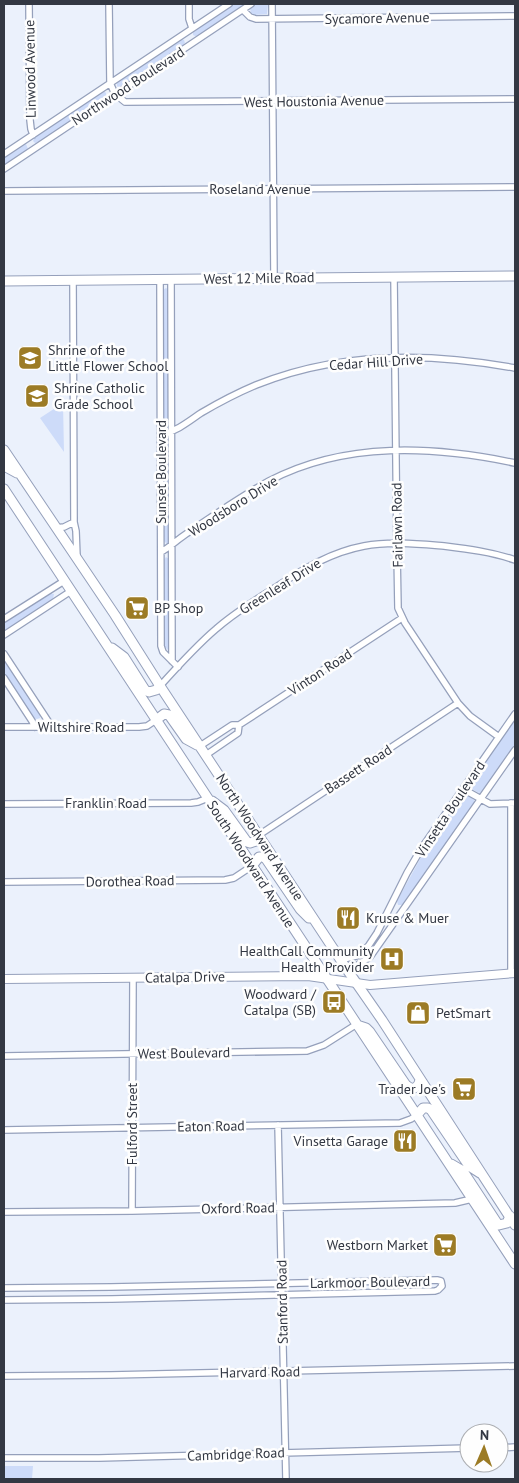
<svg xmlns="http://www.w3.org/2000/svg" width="519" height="1483" font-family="'PT Sans',sans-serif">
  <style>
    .green { fill: #cddbf9 }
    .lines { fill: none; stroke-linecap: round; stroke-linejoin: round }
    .minor-casing { stroke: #95a0bb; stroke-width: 8 }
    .tertiary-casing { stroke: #95a0bb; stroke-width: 10 }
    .secondary-casing { stroke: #95a0bb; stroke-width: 11 }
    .primary-casing { stroke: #95a0bb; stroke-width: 11 }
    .minor { stroke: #fff; stroke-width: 5.5 }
    .tertiary { stroke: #fff; stroke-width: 8 }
    .secondary { stroke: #fff; stroke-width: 9 }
    .primary { stroke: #fff; stroke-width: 9 }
    .labels { text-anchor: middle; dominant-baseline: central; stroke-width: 5; stroke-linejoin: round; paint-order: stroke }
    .street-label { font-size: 14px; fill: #333843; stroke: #fefefe }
    .poi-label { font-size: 14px; fill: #333843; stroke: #fefefe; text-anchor: start }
  </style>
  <rect width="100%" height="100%" fill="#ebf1fc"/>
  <path class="green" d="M233 4H245L198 36H195L193 35V31Z
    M256 4H268L267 14 254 15 251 14 250 8Z
    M181 39 184 40 185 43 183 45 121 87 119 88 117 86V82Z
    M104 91 106 93V97L39 142 35 143 33 141 35 137Z
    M26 144 28 149 27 150 4 165V157L23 145Z
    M166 288 169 290V426L167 428 164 427 163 425V290Z
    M63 403 64 452 40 418Z
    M165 442 168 443 169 445V542L167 544 164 541 163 445Z
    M166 557 170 560 169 650H168L165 647 163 641 164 560Z
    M48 593 54 594 53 599 4 632V622Z
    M4 659 40 714V718L37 719 33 718 4 673Z
    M515 719V746L482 792 479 793 470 788V784Z
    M465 794 468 795 474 800V805L403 905H398L397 901 425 850 461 797Z
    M4 1466H33L32 1479H4Z"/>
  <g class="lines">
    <defs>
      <path id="minor" d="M29 4 30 120 31 129 33 135
        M109 4 110 83 115 94 125 102 515 99
        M189 4V19L192 28
        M272 4 274 278
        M243 10 250 17 256 19 515 16
        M4 154 229 4
        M4 169 251 4
        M4 191 515 187
        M394 277 397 552 398 608 405 623 458 703 470 716 499 737
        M160 279 161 646 163 652 178 667
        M171 279 172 661
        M73 280 74 522 76 531 77 557
        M161 435C177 431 188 422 201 413 218 403 237 393 256 385 337 352 429 352 515 368
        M56 528 64 527 74 522
        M161 552C170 547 177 540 186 534 213 516 240 497 269 481 345 441 434 446 515 463
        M4 619 64 581
        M4 635 71 591
        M4 654 48 721 49 727
        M4 678 32 721 35 727
        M160 686C178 666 196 646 216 629 235 612 257 599 279 585 305 568 332 552 364 546 390 541 419 544 444 546 468 549 492 552 515 560
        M4 727H139L147 726 156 720
        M200 746 232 725H239L402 618
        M206 755 238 733 239 725
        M463 789 490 804 515 803
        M511 803V973
        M4 804 191 803 198 802 208 798
        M259 835 458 703
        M4 882 225 880 234 878 252 866
        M340 960 356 956 363 952 369 945 377 933 407 873 421 849 515 714
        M348 971 370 957 515 750
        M4 1056 307 1051 324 1045 357 1024
        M278 1125 286 1479
        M4 1130 400 1123 411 1119 417 1115
        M132 1211 133 978
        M4 1212 132 1211 455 1203 472 1199
        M4 1288 111 1287 437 1280 441 1281 442 1286 438 1290 435 1291 112 1299 4 1300
        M4 1376 111 1375 515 1366
        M499 1448 515 1447
        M4 1458H99L469 1448"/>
      <path id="tertiary" d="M4 979 308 976 370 985 515 973"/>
      <path id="secondary" d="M4 281 515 276"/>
      <path id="primary" d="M4 450 115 615 160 686 348 971 382 1020 515 1225
        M4 462 6 467 17 473
        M4 489 515 1264
        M112 648 124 657 145 690 149 692 156 690 160 686
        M156 720 164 714 169 715 186 739 197 745
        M212 801 224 810 247 842 250 843 256 841 259 835
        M252 866 259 857H263L266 859 300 909 309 918
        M357 1025 366 1028 370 1032 406 1085C413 1091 418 1088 420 1080
        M417 1115 423 1108H428L431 1110 469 1166 480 1173
        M451 1164 463 1171 497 1223 499 1225 507 1223 510 1216"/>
    </defs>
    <use href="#minor" class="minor-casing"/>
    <use href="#tertiary" class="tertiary-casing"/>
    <use href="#secondary" class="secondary-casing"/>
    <use href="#primary" class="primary-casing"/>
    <use href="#minor" class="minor"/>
    <use href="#tertiary" class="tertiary"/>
    <use href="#secondary" class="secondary"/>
    <use href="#primary" class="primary"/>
  </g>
  <defs>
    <symbol id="school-square" viewBox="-11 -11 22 22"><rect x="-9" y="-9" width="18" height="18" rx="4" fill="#9c7b25" stroke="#fefefe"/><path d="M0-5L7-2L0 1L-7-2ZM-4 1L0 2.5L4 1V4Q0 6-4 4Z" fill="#fff"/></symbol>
    <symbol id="supermarket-square" viewBox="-11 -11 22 22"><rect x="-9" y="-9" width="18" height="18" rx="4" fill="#9c7b25" stroke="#fefefe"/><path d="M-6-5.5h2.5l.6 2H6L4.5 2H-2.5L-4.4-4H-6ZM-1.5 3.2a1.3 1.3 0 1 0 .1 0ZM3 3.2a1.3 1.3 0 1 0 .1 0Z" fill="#fff"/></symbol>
    <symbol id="restaurant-square" viewBox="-11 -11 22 22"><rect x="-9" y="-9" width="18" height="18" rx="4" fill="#9c7b25" stroke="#fefefe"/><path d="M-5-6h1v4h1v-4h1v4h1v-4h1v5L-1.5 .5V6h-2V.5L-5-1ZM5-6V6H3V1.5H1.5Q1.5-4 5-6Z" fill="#fff"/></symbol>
    <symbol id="hospital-square" viewBox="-11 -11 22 22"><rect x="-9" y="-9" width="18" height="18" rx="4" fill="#9c7b25" stroke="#fefefe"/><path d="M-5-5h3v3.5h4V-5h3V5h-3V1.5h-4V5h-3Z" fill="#fff"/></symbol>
    <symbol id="bus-square" viewBox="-11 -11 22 22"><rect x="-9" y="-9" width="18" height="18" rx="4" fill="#9c7b25" stroke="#fefefe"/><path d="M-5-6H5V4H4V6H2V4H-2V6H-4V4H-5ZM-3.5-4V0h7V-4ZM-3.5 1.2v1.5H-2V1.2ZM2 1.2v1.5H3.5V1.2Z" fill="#fff"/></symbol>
    <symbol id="shop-square" viewBox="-11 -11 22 22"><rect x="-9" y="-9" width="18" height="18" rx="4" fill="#9c7b25" stroke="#fefefe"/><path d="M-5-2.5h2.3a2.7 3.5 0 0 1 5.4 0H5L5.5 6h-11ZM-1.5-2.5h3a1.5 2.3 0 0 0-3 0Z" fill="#fff"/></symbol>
  </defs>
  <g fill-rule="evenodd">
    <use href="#school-square" x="16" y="344" width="28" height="28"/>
    <use href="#school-square" x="23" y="382" width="28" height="28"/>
    <use href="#supermarket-square" x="123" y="594" width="28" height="28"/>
    <use href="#restaurant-square" x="334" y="904" width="28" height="28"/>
    <use href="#hospital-square" x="378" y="945" width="28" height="28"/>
    <use href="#bus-square" x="320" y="988" width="28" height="28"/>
    <use href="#shop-square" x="404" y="999" width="28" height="28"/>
    <use href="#supermarket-square" x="450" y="1075" width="28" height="28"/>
    <use href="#restaurant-square" x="391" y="1127" width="28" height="28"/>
    <use href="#supermarket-square" x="431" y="1231" width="28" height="28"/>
  </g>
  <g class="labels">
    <g class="street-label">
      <text transform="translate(377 18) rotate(-1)">Sycamore Avenue</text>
      <text transform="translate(30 69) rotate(-91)">Linwood Avenue</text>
      <text transform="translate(128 86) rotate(-33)">Northwood Boulevard</text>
      <text transform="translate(314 101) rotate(-1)">West Houstonia Avenue</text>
      <text x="260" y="189">Roseland Avenue</text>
      <text transform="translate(259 278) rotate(-1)">West 12 Mile Road</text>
      <text transform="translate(376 362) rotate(-4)">Cedar Hill Drive</text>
      <text transform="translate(161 472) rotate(-90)">Sunset Boulevard</text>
      <text transform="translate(233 506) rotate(-32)">Woodsboro Drive</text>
      <text transform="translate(397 525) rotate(-91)">Fairlawn Road</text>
      <text transform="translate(280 586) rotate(-32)">Greenleaf Drive</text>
      <text transform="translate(320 672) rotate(-33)">Vinton Road</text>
      <text x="81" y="727">Wiltshire Road</text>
      <text transform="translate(358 769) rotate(-33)">Bassett Road</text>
      <text x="106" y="803">Franklin Road</text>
      <text transform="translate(450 809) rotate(-56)">Vinsetta Boulevard</text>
      <text transform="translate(260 837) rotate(57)">North Woodward Avenue</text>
      <text transform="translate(251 864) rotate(57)">South Woodward Avenue</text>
      <text transform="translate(130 881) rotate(-1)">Dorothea Road</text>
      <text transform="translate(185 977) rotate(-1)">Catalpa Drive</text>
      <text transform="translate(184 1053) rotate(-1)">West Boulevard</text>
      <text transform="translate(132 1124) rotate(-90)">Fulford Street</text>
      <text transform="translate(211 1126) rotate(-1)">Eaton Road</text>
      <text transform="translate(238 1208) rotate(-1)">Oxford Road</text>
      <text transform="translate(370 1282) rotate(-1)">Larkmoor Boulevard</text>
      <text transform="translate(282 1302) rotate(-91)">Stanford Road</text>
      <text transform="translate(260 1372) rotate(-1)">Harvard Road</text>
      <text transform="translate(236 1454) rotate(-2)">Cambridge Road</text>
    </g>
    <g class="poi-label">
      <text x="48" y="350">Shrine of the<tspan x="48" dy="16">Little Flower School</tspan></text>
      <text x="54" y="388">Shrine Catholic<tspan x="54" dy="16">Grade School</tspan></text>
      <text x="154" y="608">BP Shop</text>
      <text x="366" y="918">Kruse &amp; Muer</text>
      <text x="374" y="951" text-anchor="end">HealthCall Community<tspan x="374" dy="16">Health Provider</tspan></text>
      <text x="316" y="994" text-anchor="end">Woodward /<tspan x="316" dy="16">Catalpa (SB)</tspan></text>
      <text x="436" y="1013">PetSmart</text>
      <text x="446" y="1089" text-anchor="end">Trader Joe's</text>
      <text x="388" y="1141" text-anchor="end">Vinsetta Garage</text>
      <text x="428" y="1245" text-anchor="end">Westborn Market</text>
    </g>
  </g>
  <rect width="519" height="1483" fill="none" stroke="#333843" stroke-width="10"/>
  <g transform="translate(484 1448) rotate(2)"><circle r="24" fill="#fefefe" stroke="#adafb3"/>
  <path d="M0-4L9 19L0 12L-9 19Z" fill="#9c7b25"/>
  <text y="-8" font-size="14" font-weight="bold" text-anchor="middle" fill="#333843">N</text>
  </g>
</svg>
